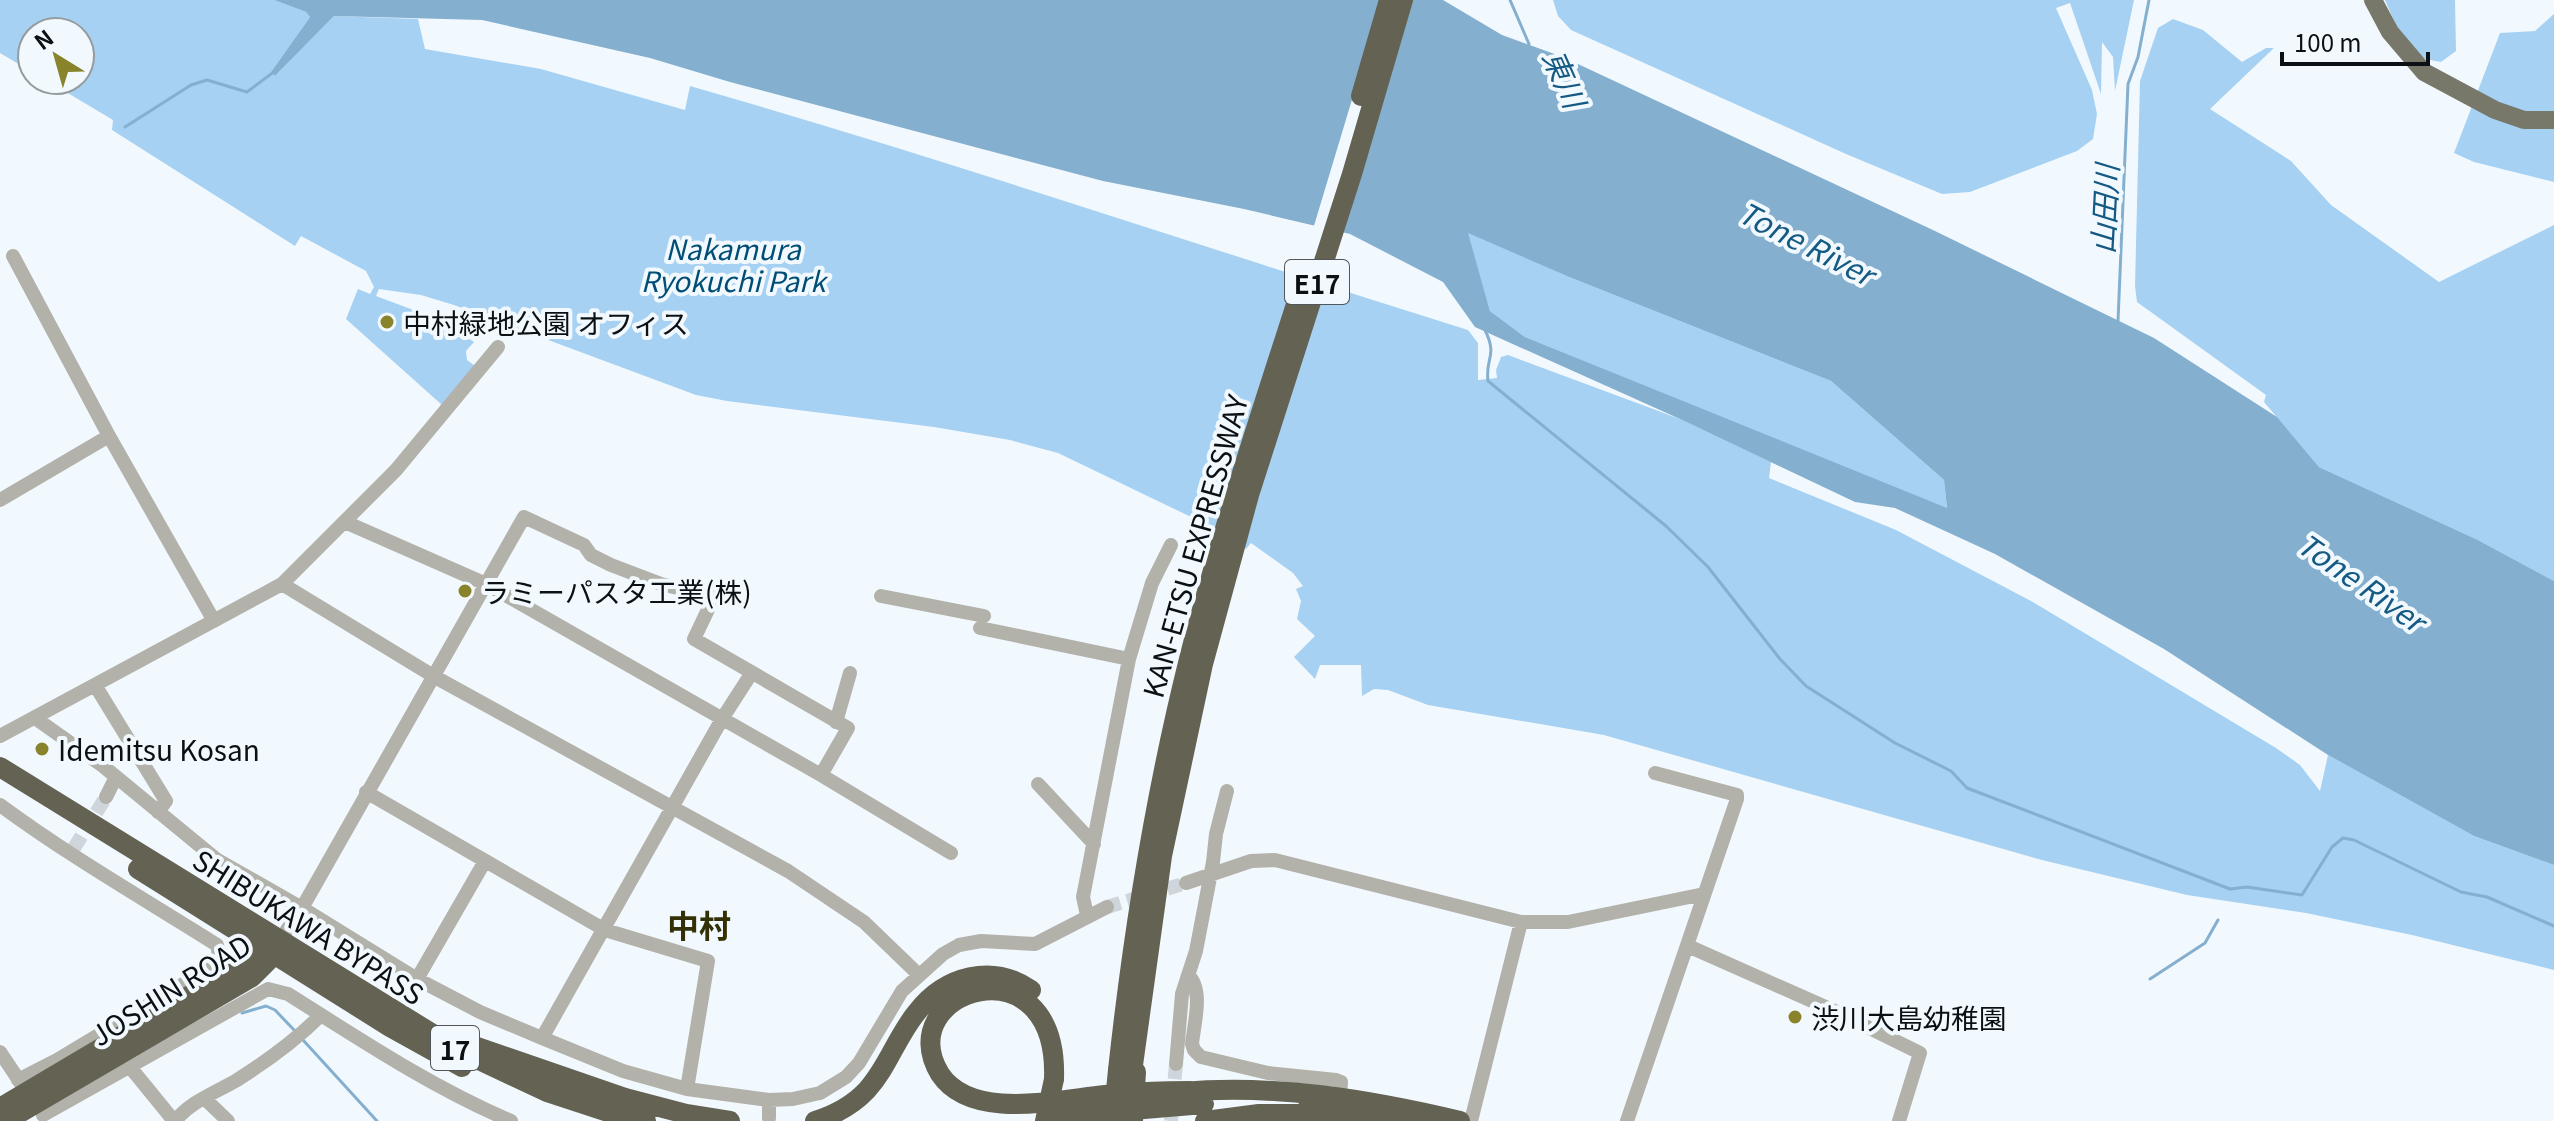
<svg xmlns="http://www.w3.org/2000/svg" width="2554" height="1121" font-family="Georgia,'Noto Sans JP',serif">
  <style>
    .green { fill: #a6d1f2 }
    .water { fill: #85afcf; fill-rule: evenodd }
    .pier { fill: #f2f9fe }
    .lines { fill: none; stroke-linecap: round; stroke-linejoin: round }
    .stream { stroke: #85afcf; stroke-width: 3 }
    .minor-tunnel { stroke: #cfd6db; stroke-width: 14; stroke-dasharray: 14 7; stroke-linecap: butt }
    .minor { stroke: #b2b2aa; stroke-width: 14 }
    .major { stroke: #78786a; stroke-width: 18 }
    .highway { stroke: #646353; stroke-width: 20 }
    .highway-bridge { stroke: #646353; stroke-width: 20 }
    .poi-dot { fill: #89832b; stroke: #f2f9fe; stroke-width: 3 }
    .labels { text-anchor: middle; dominant-baseline: central; stroke-width: 8; stroke-linejoin: round; paint-order: stroke }
    .shield { fill: #f2f9fe; stroke: #50565a; stroke-width: 2 }
    .shield-label { font-size: 26px; font-weight: bold; fill: #0a1014 }
    .park-label { font-size: 28px; font-style: italic; fill: #004e76; stroke: #f2f9fe }
    .poi-label { font-size: 28px; fill: #0a1014; stroke: #f2f9fe; text-anchor: start }
    .street-label { font-size: 28px; fill: #0a1014; stroke: #f2f9fe }
    .water-label { font-size: 30px; font-style: italic; fill: #155a83; stroke: #f2f9fe }
    .quarter-label { font-size: 32px; font-weight: bold; fill: #323004; stroke: #f2f9fe }
  </style>
  <rect width="100%" height="100%" fill="#f2f9fe"/>
  <path class="green" d="M0 0H274L306 12 310 17 271 72 275 76 334 16 418 19 425 49 541 69 685 110 690 86C951 161 1209 249 1468 330L1478 343V380L1497 378 1496 370 1501 357 1508 355 1680 419 1771 462 1769 478 1896 530 2031 601 2276 748 2300 765 2320 791 2328 755 2474 836 2554 865V970L2412 935 2306 913 2187 895 2042 860 1604 735 1428 705 1388 690 1374 689 1362 696 1361 665H1320L1315 679 1294 657 1315 636 1297 619 1301 601 1296 589 1303 586 1293 573 1251 543 1246 549 1189 516 1058 453 1010 440 934 427 727 401 696 395 454 305 421 295 379 289 376 296 440 320 474 342 466 351 467 360 475 366 442 405 346 319 358 289 370 294 374 287 366 271 301 236 295 246 112 130 113 120 46 80H80V32H32V72L0 53Z
    M1553 0H2134L2115 91 2113 57 2102 42 2101 94 2070 3 2056 8 2092 90 2097 114 2093 139 2077 151 1970 192 1942 194 1846 154 1571 30 1558 16Z
    M2385 0H2455L2456 51 2441 62 2409 56Z
    M2554 14V182L2474 162 2454 153 2500 33 2535 31Z
    M2173 19 2203 30 2242 62 2266 48H2274L2210 109 2291 161 2331 205 2439 282 2554 225V581L2476 539 2319 467 2264 402 2266 395 2137 302 2135 286 2140 81 2158 28Z
    M1467 232 1569 277 1831 381 1944 480 1947 509 1525 337 1490 311Z"/>
  <path class="water" d="M274 0H1443L1502 35 1563 57 1935 231 2154 338 2277 417 2319 467 2476 539 2554 581V865L2474 836 2328 755 2164 649 1995 554 1895 508 1855 502 1680 419 1475 327 1443 282 1350 234 1244 209 1103 181 730 82 650 58 482 20 334 16 275 76 271 72 310 17 306 12ZM1468 233 1569 277 1831 381 1944 480 1947 508 1525 337 1490 311Z"/>
  <path class="pier" d="M1382 0H1413L1342 236 1313 229Z"/>
  <g class="lines">
    <path class="stream" d="M1510 0 1529 44
      M125 127 191 85 207 80 247 92 275 71
      M2118 321 2128 84 2138 57 2149 0
      M1485 330C1498 357 1485 357 1488 381L1666 526 1708 567 1780 659 1806 686 1895 743 1951 771 1967 788 2230 889 2247 887 2302 895 2332 847 2343 838 2354 840 2461 892 2487 897 2554 926
      M2150 979 2205 943 2218 920
      M242 1013 266 1006 275 1010 295 1031
      M303 1040 377 1121"/>
    <path class="minor-tunnel" d="M74 848 106 797
      M1107 907 1186 883
      M1171 1121 1176 1064"/>
    <path class="minor" d="M13 256 109 436 214 621
      M0 500 109 436
      M345 522 486 584 821 775 951 853
      M282 584 435 677 788 871 864 922 918 974
      M881 596 984 616
      M980 628 1129 659
      M95 685 166 801 158 812
      M35 718 103 766 216 859 302 908 417 979 480 1012 542 1038 623 1071 687 1089 769 1100 793 1099 820 1093 846 1077 859 1063 902 991 943 954 959 945 981 941 1035 944 1107 907
      M836 722 850 673
      M0 736 282 584 396 470 498 347
      M1038 784 1094 844
      M366 792 605 930 708 961 687 1089
      M106 797 116 777
      M0 805C69 856 144 899 217 945 220 955 218 961 210 968L57 1060 18 1080
      M1186 883 1251 861 1275 860 1521 922H1568L1704 894
      M1087 915 1083 897 1129 659 1152 583 1171 545
      M280 940 302 908 524 517 584 545 591 555 611 565 661 584 714 597 694 639 848 728 821 775
      M1688 946 1839 1013 1920 1053 1899 1121
      M1188 975C1204 989 1194 1024 1192 1044L1194 1050 1201 1057 1268 1073 1336 1080 1341 1082 1340 1096
      M417 979 485 861
      M542 1038 722 719 751 674
      M0 1052 22 1085
      M1176 1064 1182 994 1196 951 1213 862 1216 834 1227 791
      M130 1067 174 1121
      M204 1098 228 1121
      M43 1115 268 989 288 994C361 1040 433 1088 511 1121
      M769 1118V1100
      M175 1121C191 1101 215 1093 237 1080 267 1061 296 1040 321 1015
      M1471 1121 1521 922
      M1627 1121 1737 799V795L1655 773"/>
    <path class="major" d="M2373 0 2390 32 2424 72 2495 110 2524 120H2554"/>
    <path class="highway" d="M1361 96 1389 0
      M0 767 462 1052 547 1092 611 1113 646 1121
      M138 869 390 1027 462 1067
      M477 1047 625 1098 686 1114 730 1121
      M1118 1070C1133 932 1155 795 1189 659 1220 536 1260 416 1299 295
      M1132 1072 1162 856 1203 664 1249 495 1352 174 1403 0
      M1054 1079C1059 936 889 990 940 1074 971 1121 1056 1100 1105 1095 1134 1092 1162 1091 1191 1091
      M1181 1092C1276 1084 1367 1099 1460 1121
      M1308 1107 1403 1121
      M0 1108 239 966 273 943
      M6 1121 252 977 274 955 279 943
      M815 1121C834 1115 853 1105 867 1090 888 1067 897 1036 917 1012 945 976 992 963 1031 990
      M1058 1121 1109 1112 1204 1104
      M1205 1121 1259 1114H1324"/>
    <path class="highway-bridge" d="M1045 1121 1054 1079
      M1113 1121 1118 1070
      M1133 1121 1136 1072"/>
  </g>
  <g class="poi-dot">
    <circle cx="387" cy="322" r="8"/>
    <circle cx="465" cy="591" r="8"/>
    <circle cx="42" cy="749" r="8"/>
    <circle cx="1795" cy="1017" r="8"/>
  </g>
  <g class="labels">
    <g class="shield">
      <rect x="1285" y="260" width="64" height="44" rx="6"/>
      <rect x="431" y="1026" width="48" height="44" rx="6"/>
    </g>
    <g class="shield-label">
      <text x="1317" y="282">E17</text>
      <text x="455" y="1048">17</text>
    </g>
    <g class="park-label">
      <text x="733" y="248">Nakamura<tspan x="733" dy="32">Ryokuchi Park</tspan></text>
    </g>
    <g class="poi-label">
      <text x="403" y="322">中村緑地公園 オフィス</text>
      <text x="481" y="591">ラミーパスタ工業(株)</text>
      <text x="58" y="749">Idemitsu Kosan</text>
      <text x="1811" y="1017">渋川大島幼稚園</text>
    </g>
    <g class="street-label">
      <text transform="translate(1194 546) rotate(-74)">KAN-ETSU EXPRESSWAY</text>
      <text transform="translate(309 926) rotate(32)">SHIBUKAWA BYPASS</text>
      <text transform="translate(170 989) rotate(-32)">JOSHIN ROAD</text>
    </g>
    <g class="water-label">
      <text transform="translate(1566 78) rotate(66)">東川</text>
      <text transform="translate(2103 209) rotate(-87)">山田川</text>
      <text transform="translate(1807 242) rotate(27)">Tone River</text>
      <text transform="translate(2362 581) rotate(35)">Tone River</text>
    </g>
    <g class="quarter-label">
      <text x="699" y="924">中村</text>
    </g>
  </g>
  <g transform="translate(56 56) rotate(323)"><circle r="38" fill="#f2f9fe" stroke="#959ca0" stroke-width="2"/>
  <path d="M0-6L14 30L0 20L-14 30Z" fill="#89832b"/>
  <text y="-12" font-size="22" font-weight="bold" text-anchor="middle" fill="#0a1014">N</text>
  </g>
  <path d="M2282 52v12h146v-12" fill="none" stroke="#0a1014" stroke-width="4"/>
  <text x="2294" y="52" font-size="24" fill="#0a1014" stroke="#f2f9fe" stroke-width="6" paint-order="stroke">100 m</text>
</svg>
